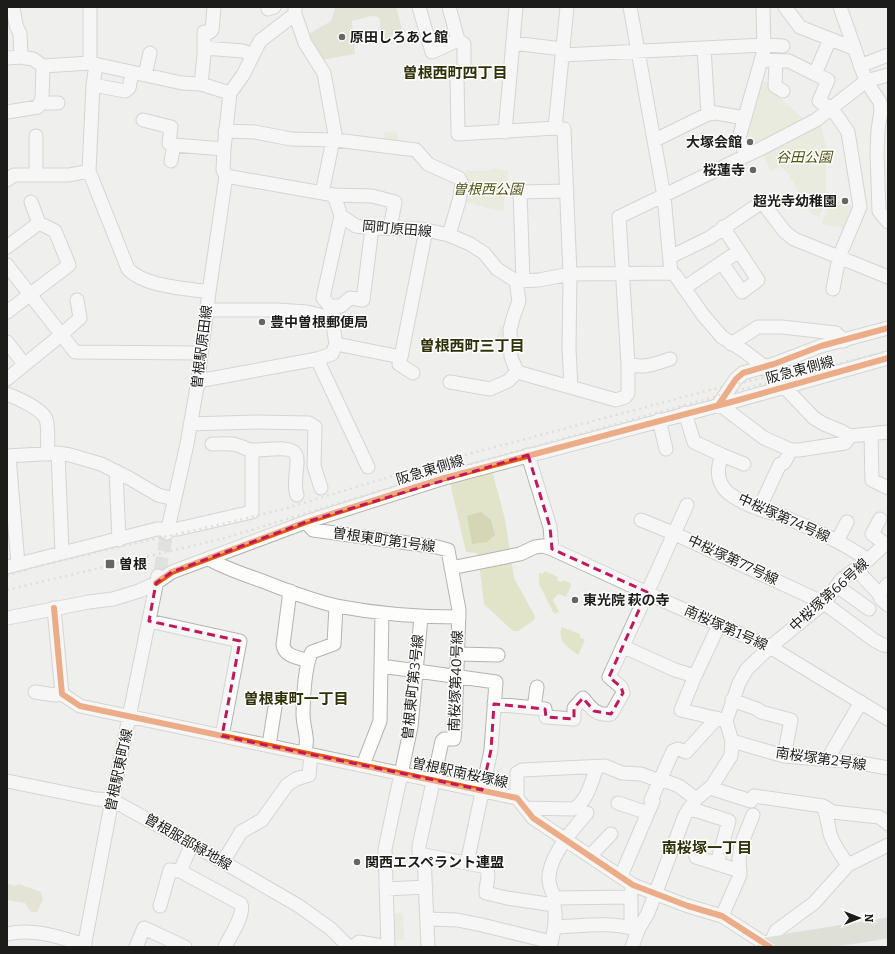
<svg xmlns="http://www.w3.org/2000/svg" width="895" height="954" font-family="Bitter,'Noto Sans JP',serif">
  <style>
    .green { fill: #e2e4ca }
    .forest { fill: #d4d6b6 }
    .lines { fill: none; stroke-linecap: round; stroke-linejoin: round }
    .minor-tunnel { stroke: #cfd0ce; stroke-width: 13; stroke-dasharray: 13 6; stroke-linecap: butt }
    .minor-casing { stroke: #b3b4b2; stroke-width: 15 }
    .highway-casing { stroke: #cccccb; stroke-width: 21 }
    .minor { stroke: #fdfdfc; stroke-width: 13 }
    .highway { stroke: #cbccbd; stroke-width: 19 }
    .rail { stroke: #c8c8c7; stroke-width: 2.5; stroke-dasharray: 2 4; stroke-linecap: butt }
    .cycleway-casing { stroke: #fff; stroke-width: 8 }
    .cycleway { stroke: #e8590c; stroke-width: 6 }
    .marked { fill: none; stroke: #c2185b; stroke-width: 3; stroke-dasharray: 8 5; stroke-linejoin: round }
    .poi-dot { fill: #666664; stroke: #fff; stroke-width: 1.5 }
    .labels { text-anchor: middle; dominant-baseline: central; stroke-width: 3; stroke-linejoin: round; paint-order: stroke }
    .poi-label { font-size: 14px; font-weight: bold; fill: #1c1c1a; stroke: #fff; text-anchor: start }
    .park-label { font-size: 14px; font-style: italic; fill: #525514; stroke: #fff }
    .street-label { font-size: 14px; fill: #1c1c1a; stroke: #fff }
    .neighbourhood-label { font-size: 15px; font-weight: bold; fill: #2f3107; stroke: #fff }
  </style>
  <rect width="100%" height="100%" fill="#eff0ee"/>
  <path class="green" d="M766 81 778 96 807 122 747 151 742 138 759 82Z
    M820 122 826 146V204L824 205 819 217 812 214 787 172 780 167 771 171 762 152Z
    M397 131 399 144 385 141 384 133Z
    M493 168 508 171C508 184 503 198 504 211L491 209 462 201 466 170C474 170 487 174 493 168Z
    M845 201 852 206 843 228 822 224 829 206Z
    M500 325 507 327 508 346 496 344Z
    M489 473 493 474 505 519 514 578 535 616 534 620 518 631H513L484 604 478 555 476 553 466 552 450 483Z
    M545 571 558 577 557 580 562 582 563 580 570 583 571 586 566 597 558 594 553 600 559 612 554 614 539 584V573L543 574Z
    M562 627 580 634V637L585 640 578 655C568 648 556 640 562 627Z
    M403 913 404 940H391L390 914Z"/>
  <path class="forest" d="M337 7H396L402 28 393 34 383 43 379 17 370 16 352 21 355 54 321 60 307 35 331 21 335 8Z
    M481 512 491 520 495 535 487 542 472 544 467 516Z
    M7 883 14 886 19 884 41 892 43 900 37 912H31L25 903 7 900Z"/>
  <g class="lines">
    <path class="minor-tunnel" d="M160 570 167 533"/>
    <defs>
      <path id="minor" d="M13 7 16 25 20 34 21 57
        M295 7V14L305 43 324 73 336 140 332 145 322 193
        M419 7 432 52 458 40
        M449 7 458 40 464 44V71L457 77 458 134 555 128 564 129 570 274 569 348 571 387
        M630 7 664 196 671 273
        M785 7 800 27 853 48
        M840 7 866 81 880 102 881 111 878 130 877 153 879 211 888 222
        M268 9 274 7
        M830 39 815 74 828 80 819 101 833 110 848 132 860 207 839 257 833 289
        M513 43 562 49
        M204 48 243 51 253 55
        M704 48 708 114
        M562 55 764 45 783 46
        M7 58 21 57 33 59 43 66 90 63 182 83 201 84 230 93
        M762 60 789 61 815 74
        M776 61 775 86 783 91
        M90 63V7
        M96 65 93 85 89 171 128 269C145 287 186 288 209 292
        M860 66 888 55
        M145 75 150 53
        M201 84 204 55V32H210L212 30 214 7
        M93 85 125 91 129 88 132 73
        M40 103H58
        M7 112 38 107 42 99 43 66
        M143 120 171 127 169 143 174 145
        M555 128 567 7
        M225 131 255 132 291 139 336 140 416 150 428 164 459 178 462 184 459 201 449 235
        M505 132 516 7
        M36 136V175
        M655 140 708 114 716 113 745 118
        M746 155 739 138 764 50 763 7
        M171 161 174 145 224 149
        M226 176 334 195 372 196 395 202 390 228
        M226 176 223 170 224 149 230 93 243 75 260 41 295 14
        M7 180 14 175H69L89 171
        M334 195 341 216 356 226 372 228 421 229 449 235 470 244 484 253 497 269 516 281 539 280 570 274 671 273 675 275 703 315 722 337 744 351 765 367 814 418 824 424 841 431 850 436 888 432
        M7 247 39 223
        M670 257 709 238 762 202 785 232 794 239 888 277
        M722 263 742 292 758 280 723 227
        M7 265 75 352 201 353
        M516 281 519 301 513 318 510 330 511 357 517 372 616 400 625 397 628 393V364L619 217 760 149 816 120 866 81 888 75
        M523 281 520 192 567 191
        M684 288 739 251
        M207 310H277L307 312 332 318 336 344 332 354 317 359
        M334 311 323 298 341 216
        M7 312 69 265 55 231 39 223 31 202
        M332 318 335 306H341L350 298 363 300 372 228
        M7 342 24 364
        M336 344 401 357 426 230
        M731 344 758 327H782L836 333 844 341
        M401 357 399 364 413 373
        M628 364C644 369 654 364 670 359
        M7 379 61 335 80 318 77 300
        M198 381 317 359 368 467
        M450 382 490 389 508 381 517 372
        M7 394C17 398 42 409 46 419 49 428 47 445 48 454
        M719 404 736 379 743 373 774 364 821 346 888 328
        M719 404 764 438 791 450H799L845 443 850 436
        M685 413 694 442 722 455C718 466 716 476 723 487 728 496 750 506 759 509 766 512 774 513 780 515 810 528 841 541 868 560
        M659 420 666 449
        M190 424 257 422 309 423 315 427 314 466 321 488
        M871 435 872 480 888 488
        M212 444C220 444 229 443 237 445 242 446 247 450 252 450 262 451 292 444 296 455 300 463 292 481 297 495
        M58 453 62 552
        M528 455 550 527 552 549
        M722 455 744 464
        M7 456 58 453 70 455 101 464 129 478 158 495 174 499
        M9 456 18 564
        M116 471 119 540
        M759 509 780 464 784 463 791 450
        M880 519 872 534 885 544H888
        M641 520 673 533 824 603 874 640 883 645 888 646
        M306 522 313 530 437 547 448 550 459 610 455 726 454 739H444L442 741 419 846V852L424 855 487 867 488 877 486 889V893L507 898 554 905C557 919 554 932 550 947
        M167 533 187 444 197 387 209 292 226 176
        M837 541 847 522
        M209 559C226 569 246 575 265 582 288 591 313 601 337 606 378 614 418 617 459 617
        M7 567 157 529H178L252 512V450
        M451 568 520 554 535 547 543 546 552 549 671 604 770 647 888 719
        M856 569 879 594 881 599 888 605
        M837 586 869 609
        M290 591 283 645C285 657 298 657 308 661
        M879 594 888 584
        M54 608 62 694 80 706 517 798 533 818 633 885 688 906 722 916 770 947
        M7 618 89 602 113 599 139 591 156 583 172 572 306 522 441 479 735 401 888 358
        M149 621 240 641 222 736
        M719 625 695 676 681 710 723 720
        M624 647 675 670 695 676
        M458 654 498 655
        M381 666 496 682 491 750 467 863
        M35 692 55 695 62 694
        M732 700 757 709 761 712 791 720 784 756
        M494 704 545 709 546 717 574 719V708L583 698C591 708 596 716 611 714L623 693 621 687 609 677 687 505
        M534 708 537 687
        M732 741 784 756 855 762 888 768
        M269 745 275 707
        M304 753C310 740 303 728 303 714 303 699 305 663 312 652L334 644 336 606
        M827 760 861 702
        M363 765 380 721 382 613
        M7 781 96 799 112 800 192 844 299 906 331 929 349 947
        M710 788 751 801 754 796 823 806 833 812 879 817 885 821 888 824
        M517 798V773L522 770 605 766 622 773 641 774 657 780 660 779 679 786 696 799
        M618 803 648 813
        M823 806C827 815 828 824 830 834 834 846 841 855 848 865
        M526 808 573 809C587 803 592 780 597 767
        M688 810 698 811 729 821 717 863
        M192 844 180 871 241 904C245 915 230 936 225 947
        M424 855 428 947
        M591 855 611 834
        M696 857 740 871
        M223 862 241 832 262 820 287 785 296 779 309 775 311 755
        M621 876 653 801 651 800 673 751 678 749 686 752 717 718
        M386 889 426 887
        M630 897 631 899V928
        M555 898C552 891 548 885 549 877 550 855 573 829 587 813
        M554 905 555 898 630 897 633 885
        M160 906 170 870 180 871
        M722 916 740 875 739 859 741 845 753 815
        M427 919 457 920 482 925 551 942
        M555 927C582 926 612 921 638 930
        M7 934C34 928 59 937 85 945
        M769 946 776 931 814 903 848 865 888 845
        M84 947 112 800 158 576
        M136 947 144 928 185 947
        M353 947 359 942 388 947 385 849 411 727 421 617
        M632 947 638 930 648 913 685 815 696 799 712 786 731 756 732 741 726 721 739 683 747 669 770 647 824 603 842 579 868 560 885 544"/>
      <path id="highway" d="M767 947 888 928"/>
    </defs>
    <use href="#minor" class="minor-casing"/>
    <use href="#highway" class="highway-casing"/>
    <use href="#minor" class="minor"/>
    <use href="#highway" class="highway"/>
    <path class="rail" d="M7 576 35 567 110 549 222 524 284 509 435 463 710 390 775 375
      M7 590 225 538 438 473 780 379 888 351"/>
    <defs>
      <path id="cycleway" d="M719 404 736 379 743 373 774 364 821 346 888 328
        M156 583 172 572 306 522 441 479 735 401 888 358
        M54 608 62 694 80 706 517 798 533 818 633 885 688 906 722 916 770 947"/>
    </defs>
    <use href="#cycleway" class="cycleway-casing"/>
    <use href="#cycleway" class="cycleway"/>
  </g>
  <path d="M0 0H895V954H0ZM528 455 550 527 552 549 647 592 609 677 621 687 623 693 611 714 594 711 583 698 574 708V719L546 717 545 709 494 704 491 750 482 790 222 736 240 641 149 621 156 583 172 572 306 522Z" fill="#eff0ee" fill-opacity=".55" fill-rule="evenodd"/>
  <path class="marked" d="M528 455 550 527 552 549 647 592 609 677 621 687 623 693 611 714 594 711 583 698 574 708V719L546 717 545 709 494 704 491 750 482 790 222 736 240 641 149 621 156 583 172 572 306 522Z"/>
  <g class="poi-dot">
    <circle cx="342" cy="37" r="4"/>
    <circle cx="750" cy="142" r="4"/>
    <circle cx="753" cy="170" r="4"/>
    <circle cx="845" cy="201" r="4"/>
    <circle cx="262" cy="322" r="4"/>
    <rect x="105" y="559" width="10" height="10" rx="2"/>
    <circle cx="575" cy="600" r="4"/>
    <circle cx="357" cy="862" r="4"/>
  </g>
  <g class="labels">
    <g class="poi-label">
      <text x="350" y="37">原田しろあと館</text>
      <text x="742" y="142" text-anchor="end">大塚会館</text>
      <text x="745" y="170" text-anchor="end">桜蓮寺</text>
      <text x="837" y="201" text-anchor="end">超光寺幼稚園</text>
      <text x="270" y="322">豊中曽根郵便局</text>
      <text x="119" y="564">曽根</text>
      <text x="583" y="600">東光院 萩の寺</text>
      <text x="365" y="862">関西エスペラント連盟</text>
    </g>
    <g class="park-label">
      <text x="804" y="157">谷田公園</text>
      <text x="488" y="189">曽根西公園</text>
    </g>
    <g class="street-label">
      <text transform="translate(397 229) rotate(5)">岡町原田線</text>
      <text transform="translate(202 347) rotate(-83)">曽根駅原田線</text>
      <text transform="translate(800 370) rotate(-15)">阪急東側線</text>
      <text transform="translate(430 470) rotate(-17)">阪急東側線</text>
      <text transform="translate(784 518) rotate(24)">中桜塚第74号線</text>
      <text transform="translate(384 540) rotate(8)">曽根東町第1号線</text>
      <text transform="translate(733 560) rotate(25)">中桜塚第77号線</text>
      <text transform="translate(829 595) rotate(-42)">中桜塚第66号線</text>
      <text transform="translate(726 628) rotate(24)">南桜塚第1号線</text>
      <text transform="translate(456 681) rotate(-88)">南桜塚第40号線</text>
      <text transform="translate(413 687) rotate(-84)">曽根東町第3号線</text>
      <text transform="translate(821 759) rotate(8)">南桜塚第2号線</text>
      <text transform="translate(119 770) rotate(-78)">曽根駅東町線</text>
      <text transform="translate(460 773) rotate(12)">曽根駅南桜塚線</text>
      <text transform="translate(188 842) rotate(30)">曽根服部緑地線</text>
    </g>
    <g class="neighbourhood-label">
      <text x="455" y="73">曽根西町四丁目</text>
      <text x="472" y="346">曽根西町三丁目</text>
      <text x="296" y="699">曽根東町一丁目</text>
      <text x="707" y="848">南桜塚一丁目</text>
    </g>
  </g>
  <rect width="895" height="954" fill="none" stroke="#1c1c1a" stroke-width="16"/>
  <g transform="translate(859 918) rotate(90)" stroke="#ffffff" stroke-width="3" paint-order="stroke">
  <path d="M0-3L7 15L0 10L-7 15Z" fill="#1c1c1a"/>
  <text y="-6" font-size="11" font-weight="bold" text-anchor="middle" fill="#1c1c1a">N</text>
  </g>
</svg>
